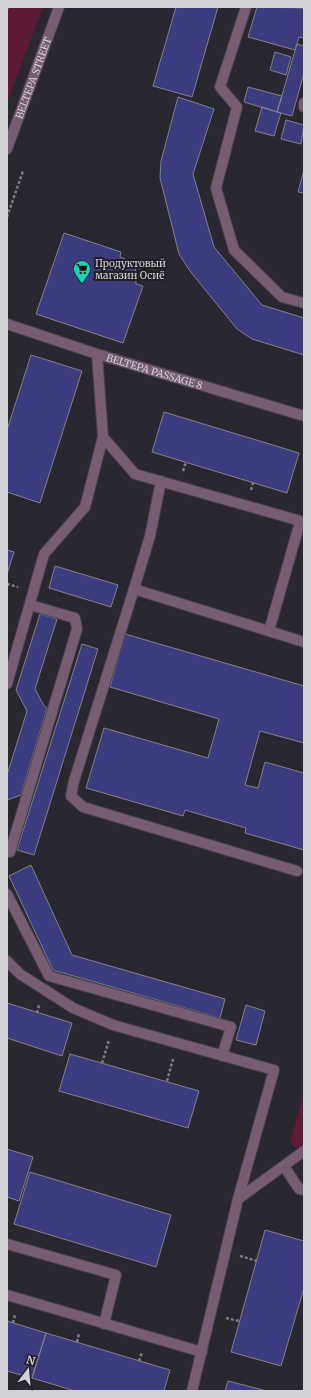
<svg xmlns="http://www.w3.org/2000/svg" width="311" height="1398" font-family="Merriweather,serif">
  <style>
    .green { fill: #5e1b38 }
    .building { fill: #3b3c7e; stroke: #7f818c }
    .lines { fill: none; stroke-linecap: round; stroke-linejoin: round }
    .minor-casing { stroke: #46424b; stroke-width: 12 }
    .path { stroke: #7e7b83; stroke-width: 2.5; stroke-dasharray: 3 2; stroke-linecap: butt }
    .minor { stroke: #775c73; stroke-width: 10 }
    .labels { text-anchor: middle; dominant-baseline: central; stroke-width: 4; stroke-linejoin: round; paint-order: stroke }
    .street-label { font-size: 10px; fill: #d3d1d7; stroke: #221e26 }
    .poi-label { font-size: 10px; fill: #d3d1d7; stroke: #221e26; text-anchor: start }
  </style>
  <rect width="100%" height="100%" fill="#2b2730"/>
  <path class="green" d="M7 7H43L7 103Z
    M304 1092V1156L290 1142Z"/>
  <path class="building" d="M176 7H218L192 97 153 86Z
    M257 7 304 8V38L299 37 295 50 248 37Z
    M297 44 304 46V73L292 116 277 112Z
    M275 52 291 57 286 75 270 70Z
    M248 87 282 96 277 112 244 102Z
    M178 97 214 109 193 174 214 247 262 305 304 318V355L252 339 237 329 190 271 179 254 160 178 161 161Z
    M262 107 281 113 274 136 255 131Z
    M286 120 304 125 301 144 281 139Z
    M304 170V193L298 192Z
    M64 233 121 252 120 257 135 263 136 284 143 286 123 343 36 314Z
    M31 355 82 371 40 503 7 492V430Z
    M164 412 299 453 287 493 152 452Z
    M7 550 14 552 7 574Z
    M55 566 118 585 111 607 49 588Z
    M40 614 57 619 35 689 44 706 47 708 21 795 7 800V775L27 711 16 690Z
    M125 634 304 686V743L260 731 245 785 258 788 265 762 304 773V850L245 833 246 828 185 810 183 816 86 788 104 728 208 758 219 719 110 687Z
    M82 644 98 649 34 855 17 850Z
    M31 865 72 955 225 999 220 1018 53 970 9 876Z
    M7 1003 72 1023 62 1056 7 1038Z
    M246 1005 265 1011 256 1045 236 1040Z
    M70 1054 199 1091 188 1128 59 1091Z
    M7 1149 33 1157 19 1201 7 1197Z
    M30 1172 171 1215 156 1267 14 1224Z
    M265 1230 304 1241V1288L281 1366 231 1352Z
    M7 1321 46 1333 32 1378 7 1371Z
    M46 1333 170 1370 164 1391H75L32 1378Z
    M228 1381 267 1391H225Z"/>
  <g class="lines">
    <defs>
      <g id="minor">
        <path d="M246 7 220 87 237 107 216 188 234 250 282 297 304 303"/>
        <path d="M304 103V107"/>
        <path id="s1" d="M7 149 59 7"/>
        <path id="s2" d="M7 324 97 354 304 416"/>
        <path d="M103 437 135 474 304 522"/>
        <path d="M161 481 150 536 134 589 304 642"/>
        <path d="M134 589 74 781 71 796 83 807 297 871"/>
        <path d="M269 631 300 522"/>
        <path d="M7 684 44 554 85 507 103 437 97 354"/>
        <path d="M10 852 77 629 75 618 30 605"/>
        <path d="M7 894 49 976 231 1027 222 1056"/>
        <path d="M7 961 20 974 73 1008 113 1025 274 1070 238 1199"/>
        <path d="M284 1166 299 1189 304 1190"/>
        <path d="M7 1244 116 1275 104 1324"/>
        <path d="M7 1295 202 1352"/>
        <path d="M192 1391 238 1199 304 1151"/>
      </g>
    </defs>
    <use href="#minor" class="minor-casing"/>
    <path class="path" d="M7 9 8 7
      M7 217 23 171
      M183 471 186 462
      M251 490 253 483
      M7 584 18 587
      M37 1013 39 1005
      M102 1063 109 1040
      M167 1081 173 1059
      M240 1256 257 1261
      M226 1318 239 1321
      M13 1323 15 1314
      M77 1342 79 1333
      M139 1361 142 1352"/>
    <use href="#minor" class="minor"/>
  </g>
  <defs>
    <symbol id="supermarket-pin" viewBox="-11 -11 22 30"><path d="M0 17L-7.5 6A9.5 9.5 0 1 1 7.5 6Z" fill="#13d5b3" stroke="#221e26"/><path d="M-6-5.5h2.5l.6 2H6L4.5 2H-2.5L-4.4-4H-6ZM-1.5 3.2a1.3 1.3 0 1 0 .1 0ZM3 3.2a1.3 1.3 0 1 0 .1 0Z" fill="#111"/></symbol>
  </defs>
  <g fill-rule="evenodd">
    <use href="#supermarket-pin" x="72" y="259" width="20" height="27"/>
  </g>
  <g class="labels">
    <g class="street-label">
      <text stroke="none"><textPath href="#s1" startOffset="76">BELTEPA STREET</textPath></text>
      <text stroke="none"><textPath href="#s2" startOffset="155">BELTEPA PASSAGE 8</textPath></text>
    </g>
    <g class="poi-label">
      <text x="95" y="263">Продуктовый<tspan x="95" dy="12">магазин Осиё</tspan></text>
    </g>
  </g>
  <rect width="311" height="1398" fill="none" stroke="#d3d1d7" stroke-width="16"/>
  <g transform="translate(28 1370) rotate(16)" stroke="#221e26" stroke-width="3" paint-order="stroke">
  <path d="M0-3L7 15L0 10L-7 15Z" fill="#d3d1d7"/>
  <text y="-6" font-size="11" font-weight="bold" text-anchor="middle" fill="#d3d1d7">N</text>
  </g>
</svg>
